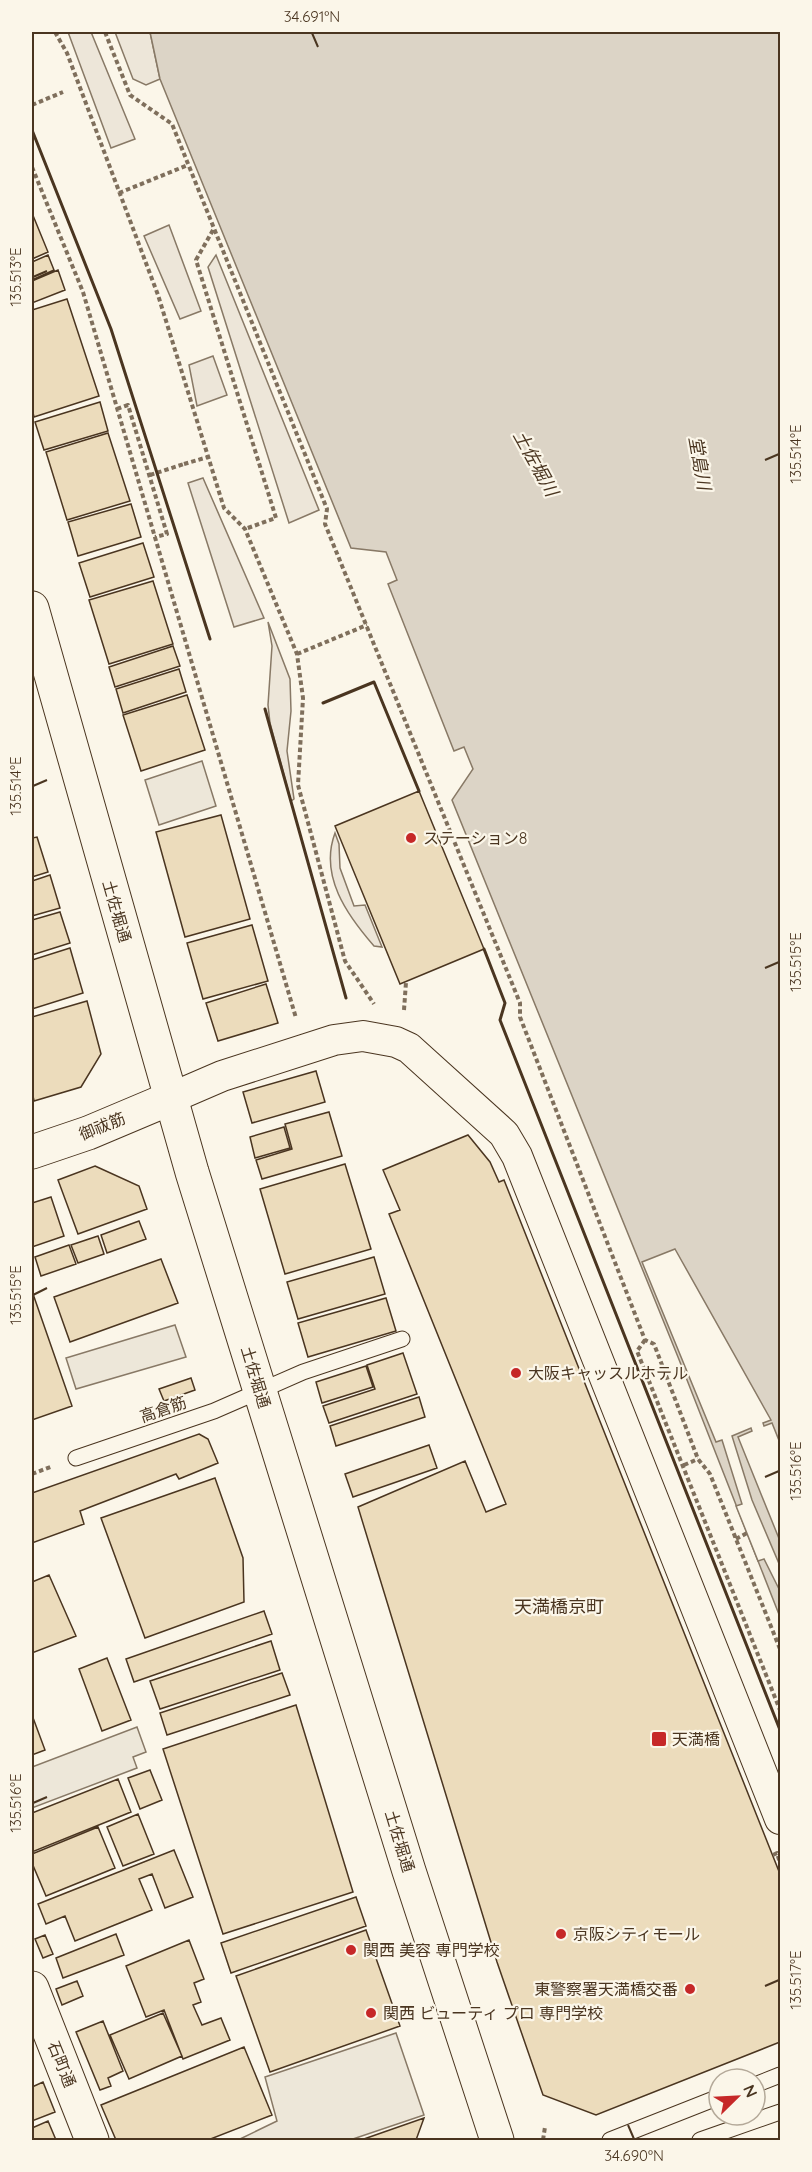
<svg xmlns="http://www.w3.org/2000/svg" width="812" height="2172" font-family="Quicksand,'Noto Sans JP',sans-serif">
  <style>
    .green { fill: #ede6d9; stroke: #887966; stroke-width: 1.5 }
    .parking { fill: #ede7d9; stroke: #887966; stroke-width: 1.5 }
    .water { fill: #dcd4c6; stroke: #887966; stroke-width: 1.5 }
    .pier { fill: #fbf6e9; stroke: #887966; stroke-width: 1.5 }
    .building { fill: #ecdcbc; stroke: #4a3520; stroke-width: 1.5 }
    .lines { fill: none; stroke-linecap: round; stroke-linejoin: round }
    .lane-casing { stroke: #4a3520; stroke-width: 17 }
    .street-casing { stroke: #4a3520; stroke-width: 32 }
    .secondary-casing { stroke: #4a3520; stroke-width: 35 }
    .path { stroke: #7f6f5c; stroke-width: 4; stroke-dasharray: 4.5 3; stroke-linecap: butt }
    .lane { stroke: #fbf6e9; stroke-width: 15 }
    .street { stroke: #fbf6e9; stroke-width: 30 }
    .secondary { stroke: #fbf6e9; stroke-width: 33 }
    .path-bridge { stroke: #7f6f5c; stroke-width: 4; stroke-dasharray: 4.5 3; stroke-linecap: butt }
    .wall { stroke: #4a3520; stroke-width: 3 }
    .ticks { fill: none; stroke: #4a3520; stroke-width: 2 }
    .poi-dot { fill: #c62828; stroke: #fbf6e9; stroke-width: 2 }
    .labels { text-anchor: middle; dominant-baseline: central; stroke-width: 4.5; stroke-linejoin: round; paint-order: stroke }
    .poi-label { font-size: 16px; fill: #4a3520; stroke: #fbf6e9; text-anchor: start }
    .street-label { font-size: 16px; fill: #4a3520; stroke: #fbf6e9 }
    .water-label { font-size: 18px; font-style: italic; fill: #4a3520; stroke: #fbf6e9 }
    .neighbourhood-label { font-size: 18px; fill: #4a3520; stroke: #fbf6e9 }
    .neatline { fill: none; stroke: #4a3520; stroke-width: 2 }
    .ticks-label { font-size: 15px; text-anchor: middle; fill: #4a3520 }
  </style>
  <rect width="100%" height="100%" fill="#fbf6e9"/>
  <path class="green" d="M68 32H91L135 139 111 148Z
    M115 32H150L160 79 146 85 133 79Z
    M169 225 201 311 180 319 144 236Z
    M216 255 319 510 289 523 208 267Z
    M213 356 227 395 197 406 189 365Z
    M203 478 264 618 234 627 188 483Z
    M268 622 290 679 291 711 287 751 294 799 291 801 270 723 268 705 272 646Z
    M335 833 339 844 340 868 354 906 365 905 382 947 374 946C347 915 319 876 335 833Z"/>
  <path class="parking" d="M202 761 216 806 159 825 145 780Z
    M175 1325 186 1357 76 1389 66 1358Z
    M137 1727 146 1752 133 1757 137 1768 32 1808V1767Z
    M396 2033 424 2115 350 2140H238L277 2121 265 2077Z"/>
  <path class="water" d="M150 32H780V1617L678 1357 452 800 473 769 464 747 454 751 388 584 397 580 386 552 351 548 160 79Z"/>
  <path class="pier" d="M675 1249 771 1420 763 1423 764 1426 772 1423 780 1443V1541L738 1437 752 1431 751 1428 732 1436 752 1500 780 1566V1591L764 1559 758 1561 736 1506 742 1504 722 1440 716 1442 642 1262Z"/>
  <path class="building" d="M32 213 48 252 32 259Z
    M48 255 54 270 32 280V262Z
    M58 270 65 290 32 303V281Z
    M67 299 99 396 34 417 32 409V310Z
    M100 402 108 431 44 450 35 422Z
    M108 433 130 501 67 520 46 452Z
    M131 504 141 537 78 556 68 522Z
    M143 543 154 577 90 597 79 563Z
    M153 581 173 644 109 664 89 600Z
    M173 646 180 666 115 687 109 667Z
    M179 669 186 692 123 713 116 689Z
    M187 695 205 750 141 771 123 715Z
    M419 791 484 949 400 984 335 826Z
    M221 815 250 919 185 937 156 832Z
    M37 837 48 872 32 877V838Z
    M50 875 60 908 32 916V881Z
    M60 912 70 943 32 955V920Z
    M252 925 268 981 203 999 187 943Z
    M70 948 83 993 32 1009V960Z
    M266 984 278 1023 218 1041 206 1003Z
    M87 1001 101 1054 81 1087 34 1101 32 1091V1017Z
    M316 1071 325 1102 252 1123 243 1092Z
    M329 1112 342 1156 262 1179 256 1160 292 1149 285 1124Z
    M284 1127 290 1148 255 1158 250 1137Z
    M468 1135 490 1162 499 1182 504 1180 780 1874V2042L596 2115 543 2095 497 1962 358 1507 465 1461 486 1512 506 1504 389 1214 400 1210 383 1170Z
    M345 1164 371 1249 285 1274 260 1189Z
    M95 1166 139 1186 147 1209 78 1234 58 1180Z
    M51 1197 64 1236 32 1247V1203Z
    M139 1221 146 1239 107 1253 101 1235Z
    M98 1236 104 1254 78 1263 71 1245Z
    M69 1245 76 1264 41 1276 35 1257Z
    M374 1257 385 1294 298 1319 287 1282Z
    M161 1259 178 1303 70 1342 54 1297Z
    M32 1291 72 1406 32 1420Z
    M386 1298 396 1331 308 1357 298 1323Z
    M403 1353 417 1394 329 1423 323 1406 375 1389 367 1365Z
    M366 1366 373 1387 322 1403 316 1382Z
    M191 1378 195 1390 164 1401 159 1389Z
    M419 1397 425 1417 336 1446 330 1426Z
    M199 1434 208 1439 218 1463 179 1479 176 1474 80 1511 84 1524 32 1543V1493Z
    M429 1445 437 1468 353 1497 345 1474Z
    M215 1478 243 1558 244 1602 145 1638 101 1518Z
    M49 1575 76 1636 32 1653V1582Z
    M264 1611 272 1634 134 1682 126 1659Z
    M271 1641 280 1670 160 1709 150 1681Z
    M107 1658 131 1720 102 1731 79 1669Z
    M282 1673 290 1695 167 1735 160 1713Z
    M296 1705 353 1892 223 1934 163 1749Z
    M32 1715 45 1750 32 1755Z
    M150 1770 162 1800 140 1809 128 1778Z
    M118 1779 131 1812 32 1852V1813Z
    M138 1814 154 1854 123 1866 107 1827Z
    M98 1827 115 1868 46 1896 32 1863V1854Z
    M174 1850 193 1897 165 1908 152 1874 139 1879 152 1910 75 1941 65 1916 46 1924 38 1904Z
    M356 1897 366 1926 231 1973 221 1943Z
    M366 1930 400 2026 270 2072 236 1976Z
    M116 1934 124 1955 63 1978 56 1958Z
    M45 1935 53 1954 43 1958 35 1939Z
    M189 1940 204 1979 194 1983 201 2002 193 2005 202 2025 221 2018 230 2040 183 2059 164 2010 146 2017 126 1966Z
    M77 1981 83 1996 62 2005 56 1989Z
    M163 2013 182 2056 129 2079 110 2035Z
    M103 2021 123 2071 108 2078 111 2086 100 2090 76 2032Z
    M244 2047 272 2115 208 2140H116L101 2105Z
    M43 2082 55 2112 32 2121V2087Z
    M424 2118 416 2140H361Z
    M48 2121 56 2140H32V2128Z"/>
  <g class="lines">
    <defs>
      <path id="lane" d="M76 1458 214 1411 303 1372 402 1339
        M755 2085 780 2075
        M610 2140 719 2097
        M700 2140 780 2112"/>
      <path id="street" d="M171 1098 222 1076 334 1040 363 1036 396 1042 409 1048 504 1134 517 1156 780 1819"/>
      <path id="secondary" d="M32 608 192 1172 409 1871 497 2140
        M32 1152 88 1133 171 1098
        M32 1988 92 2140"/>
    </defs>
    <use href="#lane" class="lane-casing"/>
    <use href="#street" class="street-casing"/>
    <use href="#secondary" class="secondary-casing"/>
    <path class="path" d="M55 32 67 53 158 295 224 508 245 529 297 654 303 698 298 785 345 961 374 1004
      M105 32 130 95 172 124 327 509 325 524 520 1003V1017L645 1340 654 1344 698 1459 710 1474 780 1649
      M32 105 63 92
      M32 167 83 292 296 1018
      M119 193 188 165
      M213 230 196 260 276 518 245 529
      M117 409 128 405 167 534 155 537
      M184 464 208 457
      M297 654 367 625
      M404 1010 406 982
      M645 1340 637 1351 780 1710
      M684 1465 698 1459
      M32 1474 53 1466
      M736 1539 747 1533
      M773 1855 777 1853 780 1863
      M543 2140 545 2127"/>
    <use href="#lane" class="lane"/>
    <use href="#street" class="street"/>
    <use href="#secondary" class="secondary"/>
    <path class="path-bridge" d="M150 475 184 464"/>
    <path class="wall" d="M32 130 111 329 210 639
      M323 703 374 682 419 791
      M265 709 346 998
      M484 949 505 1003 500 1020 780 1730"/>
  </g>
  <path class="ticks" d="M312 33 318 47M33 277 47 271M765 460 779 454M33 786 47 780M765 968 779 962M33 1295 47 1288M765 1477 779 1471M33 1803 47 1797M765 1986 779 1980M628 2125 634 2139"/>
  <g class="poi-dot">
    <circle cx="411" cy="838" r="6"/>
    <circle cx="516" cy="1373" r="6"/>
    <rect x="651" y="1731" width="16" height="16" rx="3"/>
    <circle cx="561" cy="1934" r="6"/>
    <circle cx="351" cy="1950" r="6"/>
    <circle cx="690" cy="1989" r="6"/>
    <circle cx="371" cy="2013" r="6"/>
  </g>
  <g class="labels">
    <g class="poi-label">
      <text x="423" y="838">ステーション8</text>
      <text x="528" y="1373">大阪キャッスルホテル</text>
      <text x="672" y="1739">天満橋</text>
      <text x="573" y="1934">京阪シティモール</text>
      <text x="363" y="1950">関西 美容 専門学校</text>
      <text x="678" y="1989" text-anchor="end">東警察署天満橋交番</text>
      <text x="383" y="2013">関西 ビューティ プロ 専門学校</text>
    </g>
    <g class="street-label">
      <text transform="translate(117 911) rotate(74)">土佐堀通</text>
      <text transform="translate(102 1126) rotate(-22)">御祓筋</text>
      <text transform="translate(256 1377) rotate(73)">土佐堀通</text>
      <text transform="translate(163 1409) rotate(-19)">高倉筋</text>
      <text transform="translate(400 1841) rotate(73)">土佐堀通</text>
      <text transform="translate(62 2064) rotate(68)">石町通</text>
    </g>
    <g class="water-label">
      <text transform="translate(536 463) rotate(61)">土佐堀川</text>
      <text transform="translate(700 463) rotate(80)">堂島川</text>
    </g>
    <g class="neighbourhood-label">
      <text x="559" y="1606">天満橋京町</text>
    </g>
  </g>
  <rect width="812" height="2172" fill="none" stroke="#fbf6e9" stroke-width="66"/>
  <g transform="translate(737 2097) rotate(66)"><circle r="28" fill="#fbf6e9" stroke="#b4a999" stroke-width="1.5"/>
  <path d="M0-4.5L10 22L0 15L-10 22Z" fill="#c62828"/>
  <text y="-9" font-size="16" font-weight="bold" text-anchor="middle" fill="#4a3520">N</text>
  </g>
  <rect x="33" y="33" width="746" height="2106" class="neatline"/>
  <g class="ticks-label">
    <text x="312" y="22">34.691°N</text>
    <text transform="translate(16 277) rotate(-90)" y="5">135.513°E</text>
    <text transform="translate(796 454) rotate(-90)" y="5">135.514°E</text>
    <text transform="translate(16 786) rotate(-90)" y="5">135.514°E</text>
    <text transform="translate(796 962) rotate(-90)" y="5">135.515°E</text>
    <text transform="translate(16 1295) rotate(-90)" y="5">135.515°E</text>
    <text transform="translate(796 1471) rotate(-90)" y="5">135.516°E</text>
    <text transform="translate(16 1803) rotate(-90)" y="5">135.516°E</text>
    <text transform="translate(796 1980) rotate(-90)" y="5">135.517°E</text>
    <text x="634" y="2161">34.690°N</text>
  </g>
</svg>
